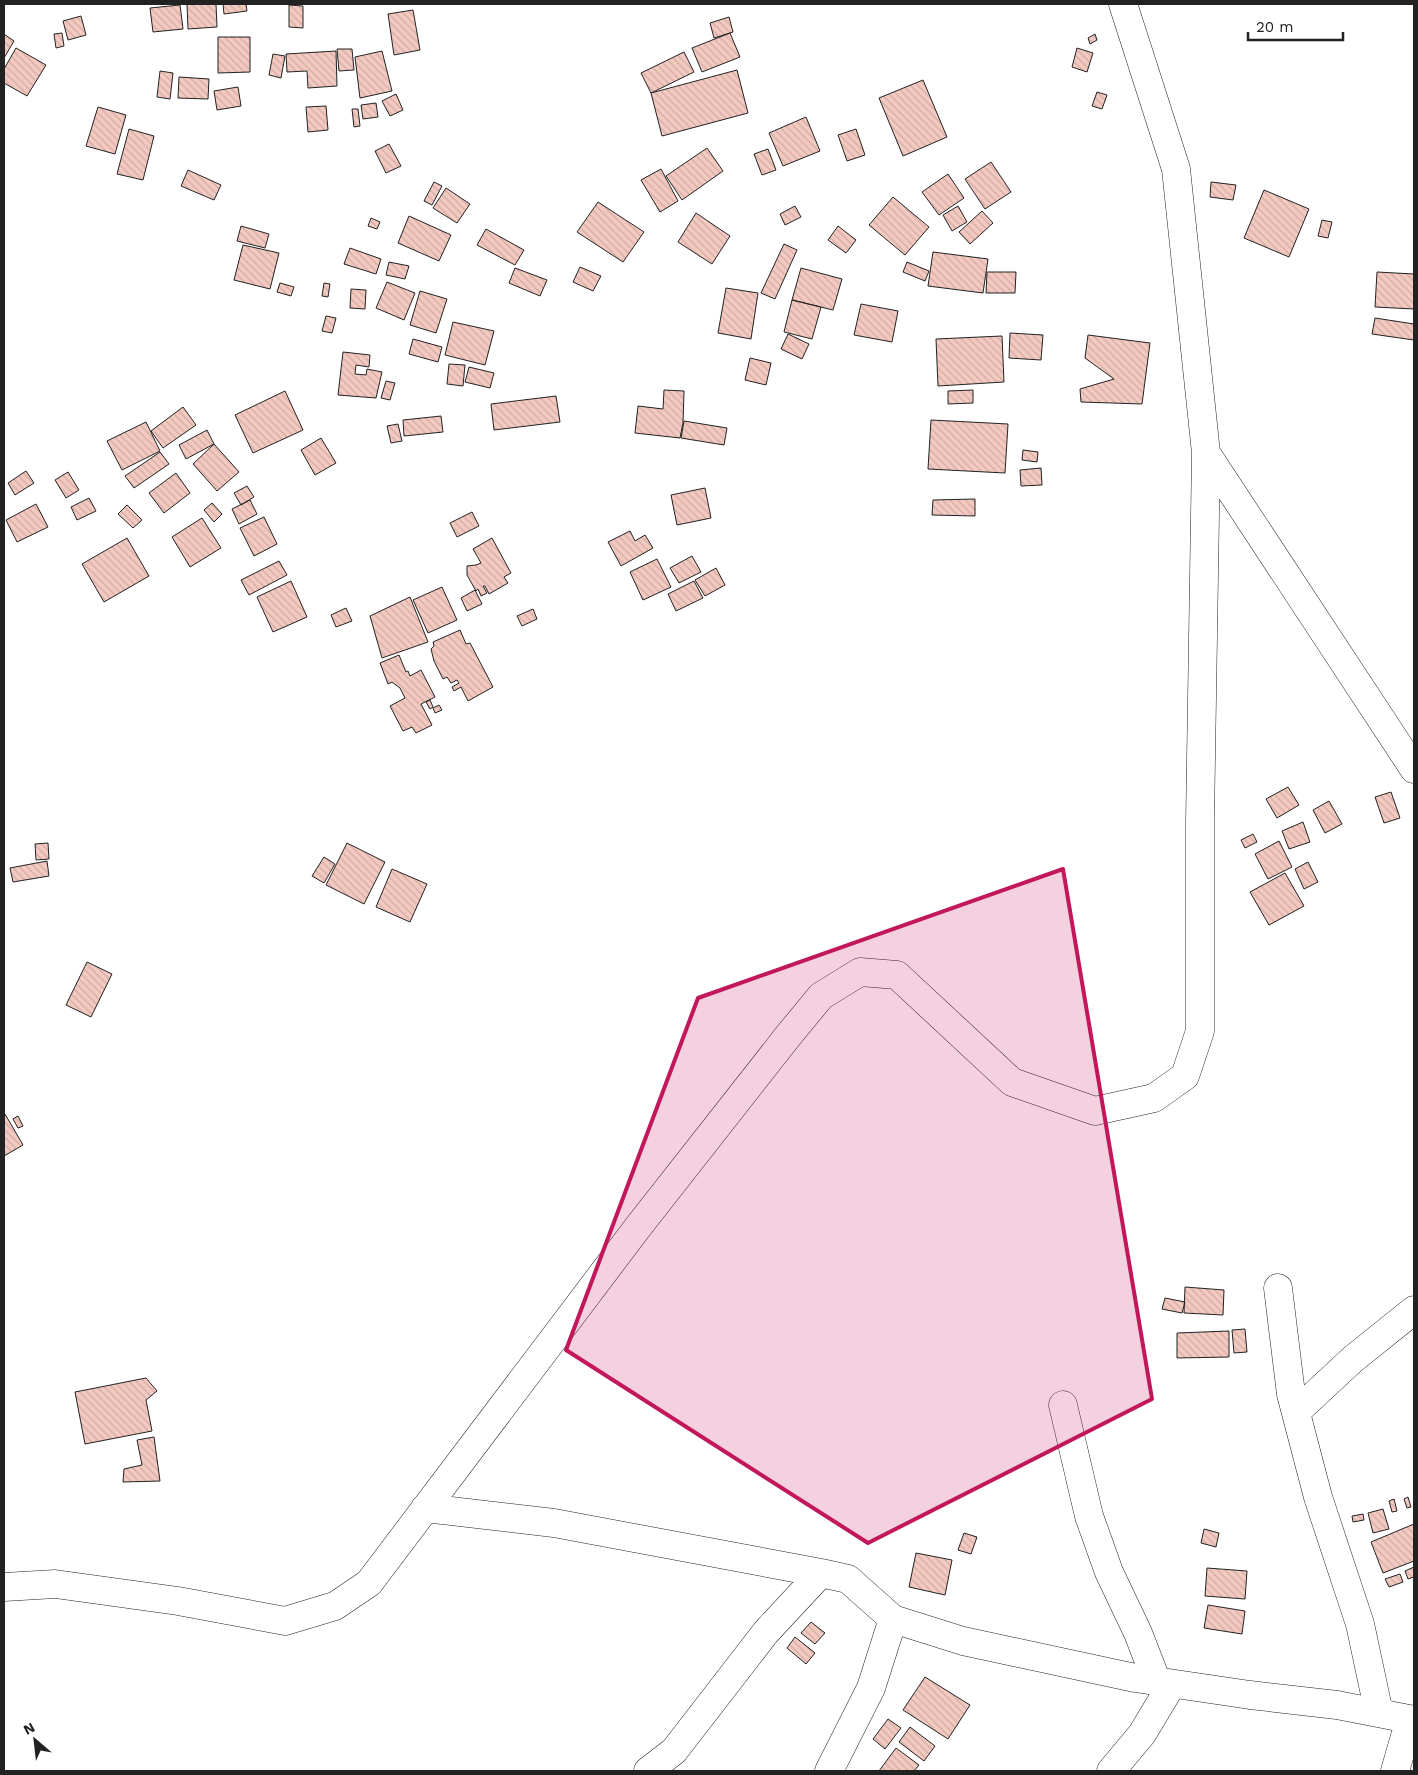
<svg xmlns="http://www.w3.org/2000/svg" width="1418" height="1775" font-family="'Work Sans',sans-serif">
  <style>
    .building { fill: url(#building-back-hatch); stroke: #222 }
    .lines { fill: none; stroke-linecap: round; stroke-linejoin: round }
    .minor-casing { stroke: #222; stroke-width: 29 }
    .minor { stroke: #fff; stroke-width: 28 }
    .marked { fill: #c2185b; fill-opacity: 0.2; stroke: #c2185b; stroke-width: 4; stroke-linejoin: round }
  </style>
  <defs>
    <pattern id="building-back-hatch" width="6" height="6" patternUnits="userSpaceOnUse" patternTransform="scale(1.25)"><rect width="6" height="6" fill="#f3c9c0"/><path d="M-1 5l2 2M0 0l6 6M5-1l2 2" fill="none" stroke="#d0aca5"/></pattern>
  </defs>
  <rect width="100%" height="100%" fill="#fff"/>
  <path class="building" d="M187 4H216L217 27 188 29Z
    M223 4H246L247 11 224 14Z
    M180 5 183 29 153 32 150 8Z
    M289 5 303 6V28L289 27Z
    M413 10 420 50 394 55 388 14Z
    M81 16 86 35 68 40 63 21Z
    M729 17 733 32 714 38 710 23Z
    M62 33 64 46 56 48 54 34Z
    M730 33 740 57 702 72 692 48Z
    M4 34 14 41 4 58Z
    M1095 34 1097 40 1090 44 1088 38Z
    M218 37H250V72L218 73Z
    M16 48 46 65 27 96 4 83V69Z
    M1077 48 1093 53 1087 72 1072 67Z
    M337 49H352L354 70 339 71Z
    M336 51 337 86 308 88 307 71 287 72 286 54Z
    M382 51 392 91 360 98 355 57Z
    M684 52 694 72 651 93 641 73Z
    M273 54 285 56 281 78 269 75Z
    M737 70 748 113 662 136 651 93Z
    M160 71 173 73 170 99 157 97Z
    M179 77 209 79 208 99 178 98Z
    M923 80 947 137 903 156 879 98Z
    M238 87 241 106 217 110 214 91Z
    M1097 92 1107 95 1102 109 1092 106Z
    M396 94 403 110 390 116 382 101Z
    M376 103 378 117 363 119 361 105Z
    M326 106 328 130 308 132 306 107Z
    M98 107 126 115 115 154 86 146Z
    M352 109H358L360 126 354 127Z
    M806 117 820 151 783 166 769 133Z
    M129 129 154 136 143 180 117 174Z
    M856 129 865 155 847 161 838 135Z
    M389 144 401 166 386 173 375 151Z
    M707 148 723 171 682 200 666 176Z
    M768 149 776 170 762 175 754 154Z
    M991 162 1011 192 985 209 965 179Z
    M661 169 678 201 660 212 641 180Z
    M188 170 221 185 214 200 181 186Z
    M948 174 964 198 939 215 922 192Z
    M434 182 442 186 432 205 424 201Z
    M1211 182 1236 185 1233 200 1210 197Z
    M446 188 470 204 457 223 433 208Z
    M1264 190 1309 209 1289 257 1244 238Z
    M893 197 929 227 905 255 869 225Z
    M598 202 644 232 623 262 577 232Z
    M795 206 801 217 785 225 780 214Z
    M958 206 967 222 952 231 943 215Z
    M982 211 993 223 970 244 959 232Z
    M696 213 730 236 712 264 678 242Z
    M409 216 451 235 439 261 398 243Z
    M371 218 380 222 377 229 368 226Z
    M1322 220 1332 222 1328 238 1318 236Z
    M241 226 269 234 265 248 237 241Z
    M838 226 856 240 846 253 828 240Z
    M486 229 524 250 515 265 477 245Z
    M784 244 797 250 775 299 761 293Z
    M243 245 279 253 270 289 234 280Z
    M350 248 381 259 376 274 344 264Z
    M933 252 988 259 983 293 928 286Z
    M389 262 409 266 405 279 386 275Z
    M907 262 929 271 925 281 903 272Z
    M580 267 601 276 593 291 573 282Z
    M515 268 547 280 540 296 509 283Z
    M801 268 842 279 833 310 792 300Z
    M987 272H1016L1015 293H986Z
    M1377 272 1414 274V309L1375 307Z
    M387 282 415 293 404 320 376 308Z
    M280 283 294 287 291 296 277 292Z
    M324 283 330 284 328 297 322 296Z
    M726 288 758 293 751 339 718 333Z
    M351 289 366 290 365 309 350 308Z
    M420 291 447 299 436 333 410 325Z
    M792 300 821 307 812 339 784 332Z
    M861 304 898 311 892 342 854 335Z
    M326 316 336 318 332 333 322 331Z
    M1375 318 1414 324V340L1372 334Z
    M453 322 494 331 485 365 445 355Z
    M1010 333 1043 335 1041 360 1009 358Z
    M788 334 809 344 802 359 781 349Z
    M1088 335 1150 343 1142 404 1081 402 1080 389 1114 379 1085 358Z
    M1002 336 1004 382 938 386 936 339Z
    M413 339 442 347 438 362 409 354Z
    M343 352 370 355 369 367 356 365 355 374 366 375 367 369 382 372 376 398 338 395Z
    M750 358 771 363 766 385 745 380Z
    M449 364 465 365 463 386 447 384Z
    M469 367 494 373 490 388 465 382Z
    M386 381 395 383 390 400 381 398Z
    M664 390 684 391 683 423 680 438 635 433 638 406 663 409Z
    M973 390V403L948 404V391Z
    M285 391 303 430 253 453 235 415Z
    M556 396 560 422 494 430 491 404Z
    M183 407 196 425 163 448 151 431Z
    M441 416 443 432 404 436 403 420Z
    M931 420 1008 424 1005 473 928 469Z
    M684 421 727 428 724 445 681 438Z
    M146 422 160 451 122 470 107 441Z
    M398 424 402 441 391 443 387 426Z
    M207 430 214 444 186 459 179 445Z
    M321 438 336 463 315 475 301 450Z
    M214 444 239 472 217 491 193 464Z
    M1023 450 1038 452 1037 462 1022 460Z
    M160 452 169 464 134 488 125 476Z
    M1041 468 1042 485 1021 486 1020 470Z
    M26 471 34 483 15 495 8 483Z
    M68 472 79 490 66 498 55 480Z
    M176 473 190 493 164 513 149 493Z
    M247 486 254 497 241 505 234 493Z
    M705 488 711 518 677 525 671 495Z
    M89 498 96 511 77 520 71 507Z
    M975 499V516L932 515 933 500Z
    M250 500 257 514 239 524 232 509Z
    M212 503 222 514 214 522 204 510Z
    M36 504 48 527 17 542 6 520Z
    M127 505 142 520 133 528 118 514Z
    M472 512 479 526 457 537 450 523Z
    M264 517 277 544 254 556 240 528Z
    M202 518 221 548 190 567 172 537Z
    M630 531 635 541 645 535 653 548 621 566 608 542Z
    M127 538 149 576 104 602 82 564Z
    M492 538 511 573 504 577 508 583 489 594 485 586H483L487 593 481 596 478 589 476 591 467 575V566L476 565 481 563 473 549Z
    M692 556 701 572 679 583 670 568Z
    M657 559 671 587 643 600 630 572Z
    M279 561 287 575 249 595 241 580Z
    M716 568 725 585 705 596 695 580Z
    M291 581 307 617 273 632 257 597Z
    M694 581 703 598 676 611 668 594Z
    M442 587 457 620 428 633 413 600Z
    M475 590 482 604 467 611 461 598Z
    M410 597 428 642 382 658 370 616Z
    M346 608 352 621 336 627 331 615Z
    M533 609 537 619 522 626 517 616Z
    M460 630 466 644 470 643 493 687 468 701 461 687 454 691 452 687 459 683 457 680 451 683 447 677 443 679 434 661 431 649 434 646 433 642Z
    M399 655 406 672 408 671 410 676 421 670 435 697 421 704 432 725 416 733 412 727 403 731 390 706 405 698 400 688 392 682 388 684 380 663Z
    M430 700 433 707 430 709 426 702Z
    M439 705 442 710 435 713 433 708Z
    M1288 787 1299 805 1277 818 1266 799Z
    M1391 792 1400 818 1384 823 1375 797Z
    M1329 801 1342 824 1325 833 1313 810Z
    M1303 822 1310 842 1289 849 1282 831Z
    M1253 834 1257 842 1245 848 1241 840Z
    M1279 841 1292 867 1268 879 1255 854Z
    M48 843 49 859 36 860 35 844Z
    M347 843 385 862 364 904 326 885Z
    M324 857 335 864 324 883 312 876Z
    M47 861 49 876 13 882 10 868Z
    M1308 862 1318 882 1304 889 1295 869Z
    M392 869 427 884 410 922 376 907Z
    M1285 873 1304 906 1269 925 1250 892Z
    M87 962 112 974 91 1017 66 1005Z
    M4 1114H5L23 1145 4 1156Z
    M18 1116 23 1126 18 1128 13 1119Z
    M1185 1287 1224 1290 1223 1315 1184 1313Z
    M1165 1298 1185 1302 1182 1313 1162 1309Z
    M1245 1329 1247 1352 1234 1353 1232 1330Z
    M1229 1331V1357L1177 1358V1333Z
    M146 1378 157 1391 146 1400 152 1431 85 1444 75 1392Z
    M154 1437 160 1481 123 1482 124 1469 142 1465 137 1440Z
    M1408 1497 1411 1507 1407 1508 1404 1499Z
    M1394 1499 1397 1511 1392 1512 1389 1501Z
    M1383 1509 1389 1529 1373 1533 1368 1513Z
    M1363 1514 1364 1520 1353 1522 1352 1516Z
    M1414 1524V1561L1383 1573 1371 1542Z
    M1204 1529 1219 1533 1216 1547 1201 1543Z
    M964 1533 977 1537 971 1554 958 1550Z
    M916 1553 952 1560 945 1595 909 1587Z
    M1414 1567V1577L1408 1579 1405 1571Z
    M1207 1568 1247 1571 1245 1599 1205 1596Z
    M1400 1574 1403 1582 1389 1587 1385 1579Z
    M1208 1605 1245 1611 1242 1634 1204 1628Z
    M811 1622 825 1633 815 1644 801 1633Z
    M795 1637 815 1653 806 1664 787 1648Z
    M925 1677 970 1705 948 1739 903 1710Z
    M888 1719 901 1728 885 1749 873 1739Z
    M910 1727 935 1746 924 1761 899 1742Z
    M896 1748 919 1765 914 1771H879Z"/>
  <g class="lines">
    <defs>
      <path id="minor" d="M1206 453 1414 769
        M1278 1288 1291 1394 1318 1497 1360 1624 1379 1713
        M1063 1405 1089 1516 1109 1572 1138 1633 1157 1682
        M1296 1412 1353 1359 1414 1310
        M425 1508 554 1523 821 1573 848 1579 893 1619 963 1641 1135 1678 1250 1695 1337 1705 1414 1720
        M4 1587 55 1584 178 1601 285 1621 335 1606 369 1583 638 1227 788 1036 821 996 860 972 897 975 1012 1082 1095 1111 1154 1098 1185 1076 1200 1031V821L1206 453 1176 169 1123 4
        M648 1771 674 1751 766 1632 821 1573
        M829 1771 871 1688 893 1619
        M1111 1771 1142 1734 1172 1684
        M1395 1771 1410 1719"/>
    </defs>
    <use href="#minor" class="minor-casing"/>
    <use href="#minor" class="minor"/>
  </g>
  <path class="marked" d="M1063 869 1152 1399 868 1543 566 1350 698 998Z"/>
  <rect width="1418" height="1775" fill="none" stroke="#222222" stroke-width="10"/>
  <g transform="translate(35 1740) rotate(332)" stroke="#ffffff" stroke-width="4" paint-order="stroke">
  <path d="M0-4L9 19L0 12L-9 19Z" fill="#222222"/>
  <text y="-8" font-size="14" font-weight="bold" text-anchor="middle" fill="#222222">N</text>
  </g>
  <path d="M1248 32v8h95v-8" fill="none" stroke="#222222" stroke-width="2.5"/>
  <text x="1256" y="32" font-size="15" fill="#222222" stroke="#ffffff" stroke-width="4" paint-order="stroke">20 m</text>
</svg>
